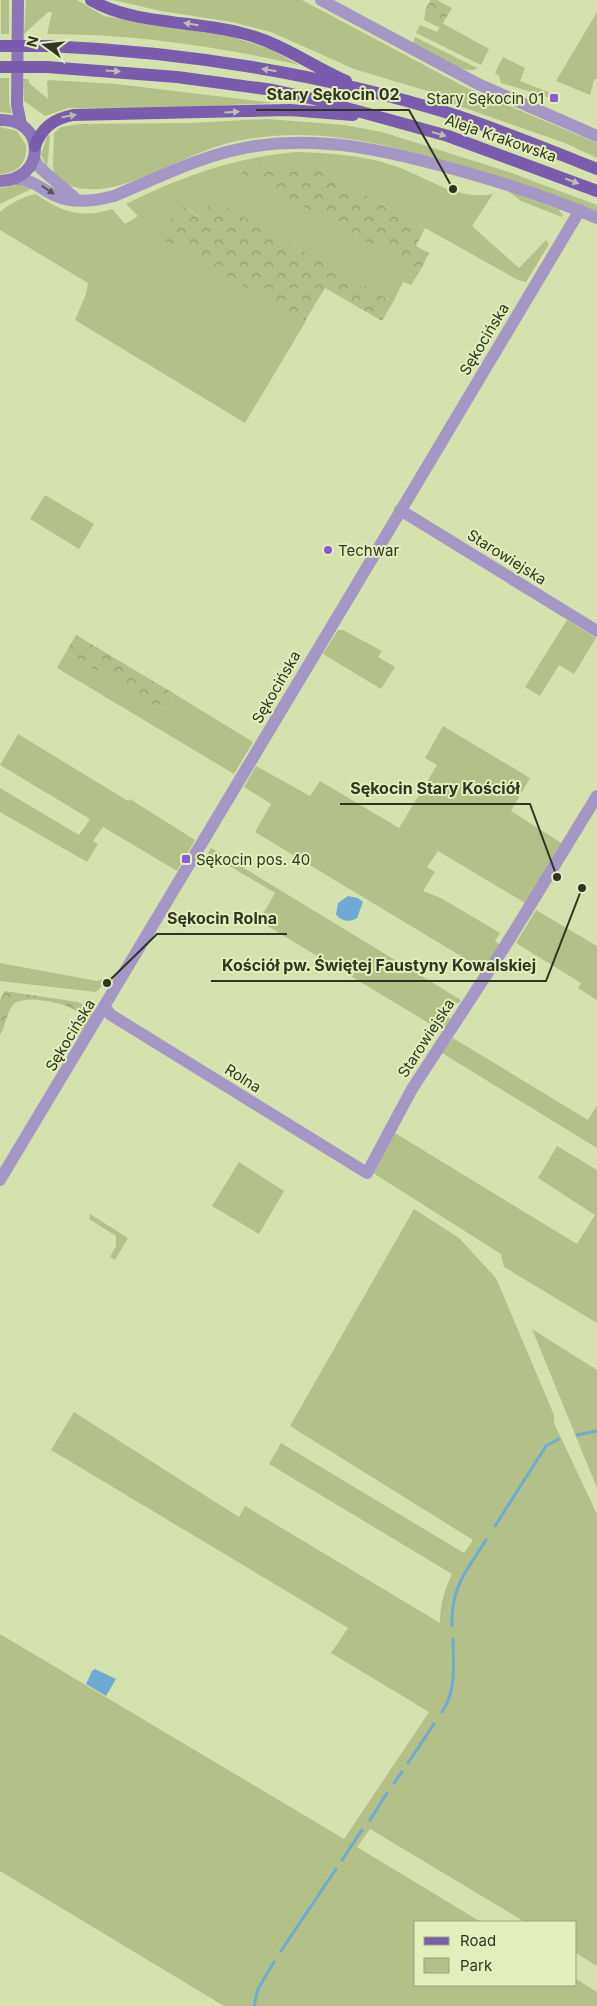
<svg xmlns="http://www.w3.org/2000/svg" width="597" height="2006" font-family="Inter,sans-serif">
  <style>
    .green { fill: #b3c087 }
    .forest { fill: url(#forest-crowns) }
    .water { fill: #6dabd5 }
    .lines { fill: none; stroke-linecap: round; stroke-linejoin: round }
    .stream { stroke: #6dabd5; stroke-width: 3 }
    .minor { stroke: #a597c5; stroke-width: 12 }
    .secondary { stroke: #8b75b8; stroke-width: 12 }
    .primary { stroke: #795cae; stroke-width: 12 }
    .primary-bridge { stroke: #795cae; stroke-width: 12 }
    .oneway { fill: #bebcb6 }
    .oneway2 { fill: #59575a }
    .poi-dot { fill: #8a5bd4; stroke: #e3efbb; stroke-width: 2 }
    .labels { text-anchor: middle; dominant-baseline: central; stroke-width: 4; stroke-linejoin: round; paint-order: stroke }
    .poi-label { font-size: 15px; fill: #303420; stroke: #e3efbb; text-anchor: start }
    .street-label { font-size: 15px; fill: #303420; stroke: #e3efbb }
    .leader { fill: none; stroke: #303420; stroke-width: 2 }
    .callout-dot { fill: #303420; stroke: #e3efbb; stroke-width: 2 }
    .callout-label { font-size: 16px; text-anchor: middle; font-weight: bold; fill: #303420; stroke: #e3efbb; stroke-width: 4; stroke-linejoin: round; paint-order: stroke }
  </style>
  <defs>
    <pattern id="forest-crowns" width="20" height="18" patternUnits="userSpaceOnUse" patternTransform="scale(1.25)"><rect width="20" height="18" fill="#b3c087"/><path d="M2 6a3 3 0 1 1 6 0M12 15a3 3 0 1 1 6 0" fill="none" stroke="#929d6e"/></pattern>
  </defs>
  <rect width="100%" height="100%" fill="#d6e2ae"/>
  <path class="green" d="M1 0H9V34H1Z
    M26 0H77L104 16 232 37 270 49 299 65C216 46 133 34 47 34L52 12H48L24 34Z
    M113 0H302L469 89 597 143V158L565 143 433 97 434 93 354 69 271 32 232 22 161 11Z
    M597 12V78L594 80 590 95 556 81Z
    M442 23 489 49 481 65 416 33 420 25 437 32Z
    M415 37 469 64 478 68C462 77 427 51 413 43Z
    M503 57 525 68 520 81 553 94 551 98 501 83 499 76 495 73Z
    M0 78H9V103L12 113 0 112Z
    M23 79H29V83L48 99 47 82 49 80 116 84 274 103 165 108H68L45 116 24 101Z
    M268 119 344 125 382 132 509 172 597 205V212C556 194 514 182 471 169 392 146 321 124 237 141 195 150 158 175 117 186 98 191 60 193 53 169L54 133 61 127 81 124 189 123Z
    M0 127 17 131 26 145C28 162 17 174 0 174Z
    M48 134 50 136 47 170 41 154Z
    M297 152C329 153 361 155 392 165 426 176 455 201 493 194L472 226 519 268 546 240 549 244 526 282 518 280 325 172 239 170 420 271 411 285 403 282 393 302 214 201 200 217 183 206 158 236 306 321 245 423 75 320 86 294 88 283 0 230V212C11 203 22 197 36 194 61 212 82 219 112 209L125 224 138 216 126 204C181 177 235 157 297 152Z
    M21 184 33 188 0 204V188Z
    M508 191 558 209 563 215 562 217 521 201Z
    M45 495 94 524 79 549 30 519Z
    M567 620 596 638 574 674 559 665 540 696 525 687Z
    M338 630H343L382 651 378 657 395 667 381 689 323 654Z
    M66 652 165 711 171 704 173 693 253 742 234 774 57 668Z
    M443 726 530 778 511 811 563 844 527 904 438 851 427 867 435 872 423 891 441 898 500 933 495 941 500 945 484 970 255 832 271 804 244 787 256 766 310 796 320 781 399 828 437 765 425 758Z
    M18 734 128 801 130 799 195 840 177 871 103 827 93 841 98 844 87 862 0 812V788L79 835 90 819 0 765Z
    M211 848 461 1000 459 1003H450L446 1010 450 1019 442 1031 259 921 275 893 208 853Z
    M536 910 597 946V1000L578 988 581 983 516 943Z
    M0 963 97 981 112 976 96 992 0 981Z
    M453 1038 588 1120 597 1105V1148L442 1053Z
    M395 1133 577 1244 595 1215 538 1178 557 1146 597 1170V1323L504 1267 501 1254 373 1173Z
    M239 1162 284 1191 259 1234 212 1206Z
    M414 1209 459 1238 496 1278 554 1415V1423L597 1514V1966L576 1953V1922H525L370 1829 357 1847 481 1922H416V1985H576V1979L597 1992V2006H224L0 1871V1634L344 1839 429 1712 331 1653 348 1628 51 1450 74 1412 239 1517 245 1506 440 1623C440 1603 444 1592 452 1574L269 1464 281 1443 464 1553 473 1540 290 1426Z
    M90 1214 128 1238 115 1260 110 1257 116 1246V1236L89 1219Z
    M532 1329 597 1370V1488Z"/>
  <path class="forest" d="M431 0H437L452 8 440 28 424 20 426 8Z
    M266 163 325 172 425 228 416 246 429 253 420 271 239 171Z
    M214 200 393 302 382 321 325 288 305 321 157 236 183 206 199 217Z
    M76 635 173 693 170 708 166 712 66 652Z
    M5 991 78 1002 95 1012 79 1038 72 1032 79 1015C74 1003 24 994 14 1004 6 1012 6 1026 0 1035V1000Z"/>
  <path class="water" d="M348 896 358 898 363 902 357 918C350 923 340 921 336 914L338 903Z
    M95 1669 116 1679 106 1696 86 1684 92 1671Z"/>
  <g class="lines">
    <path class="stream" d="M577 1435 597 1431
      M495 1526 546 1446 559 1439
      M452 1626C451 1586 466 1572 486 1540
      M442 1712C457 1690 453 1664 453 1639
      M408 1763 434 1724
      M394 1783 402 1772
      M370 1820 387 1793
      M342 1860 362 1830
      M281 1951 336 1869
      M254 2006 258 1989 274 1962"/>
    <path class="minor" d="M321 0 478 84 597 136
      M34 159 39 167 76 199
      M17 179C33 179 42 190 56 196 74 204 95 201 114 196 160 177 206 153 256 146 322 136 383 150 446 167 498 181 548 197 597 218
      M400 510 597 631
      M105 1008 111 1015 367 1173 412 1089 507 943 597 796
      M0 1180C196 858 386 533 580 210"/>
    <path class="secondary" d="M18 0 17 105 21 124
      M0 120C46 118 47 180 0 181"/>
    <path class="primary" d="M91 0C131 24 196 21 241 33 280 42 310 65 346 81
      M48 46C185 52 324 74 455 115 503 131 550 150 597 169
      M47 67 177 77 273 90 314 99 448 136 597 191
      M35 146C42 127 54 119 73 115L290 110 353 115"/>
    <path class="primary-bridge" d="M0 46H48
      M0 67H47"/>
  </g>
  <defs><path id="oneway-solid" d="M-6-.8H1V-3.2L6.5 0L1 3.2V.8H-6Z" transform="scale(1.25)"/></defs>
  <g class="oneway">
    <use href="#oneway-solid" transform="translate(191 24) rotate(-171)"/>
    <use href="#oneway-solid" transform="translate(269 70) rotate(-171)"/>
    <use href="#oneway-solid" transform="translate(113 71) rotate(4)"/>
    <use href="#oneway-solid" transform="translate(232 112) rotate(-3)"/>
    <use href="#oneway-solid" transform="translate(69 116) rotate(-9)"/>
    <use href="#oneway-solid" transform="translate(439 134) rotate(16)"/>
    <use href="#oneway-solid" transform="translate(572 181) rotate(21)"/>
  </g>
  <use class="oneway2" href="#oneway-solid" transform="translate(48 190) rotate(33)"/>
  <g class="poi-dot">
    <rect x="549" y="93" width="10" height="10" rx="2.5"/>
    <circle cx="328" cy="550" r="5"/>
    <rect x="181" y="854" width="10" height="10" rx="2.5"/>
  </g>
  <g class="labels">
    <g class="poi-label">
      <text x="544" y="98" text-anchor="end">Stary Sękocin 01</text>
      <text x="338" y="550">Techwar</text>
      <text x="196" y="859">Sękocin pos. 40</text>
    </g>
    <g class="street-label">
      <text transform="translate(501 138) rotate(19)">Aleja Krakowska</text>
      <text transform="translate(484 339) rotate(-59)">Sękocińska</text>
      <text transform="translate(507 557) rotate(32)">Starowiejska</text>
      <text transform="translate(276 687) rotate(-60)">Sękocińska</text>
      <text transform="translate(70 1035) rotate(-59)">Sękocińska</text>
      <text transform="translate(426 1038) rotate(-57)">Starowiejska</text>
      <text transform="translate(243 1078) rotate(32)">Rolna</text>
    </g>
  </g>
  <path class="leader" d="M453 189L409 110H256M557 877L530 804H340M107 983L157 934H287M582 888L546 981H211"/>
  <g class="callout-dot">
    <circle cx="453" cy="189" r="5"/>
    <circle cx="557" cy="877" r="5"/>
    <circle cx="107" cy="983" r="5"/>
    <circle cx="582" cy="888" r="5"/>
  </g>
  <g class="callout-label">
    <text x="333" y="100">Stary Sękocin 02</text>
    <text x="435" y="794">Sękocin Stary Kościół</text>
    <text x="222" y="924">Sękocin Rolna</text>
    <text x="379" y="971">Kościół pw. Świętej Faustyny Kowalskiej</text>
  </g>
  <rect x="414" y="1921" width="162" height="65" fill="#e3efbb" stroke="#9ba47d"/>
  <rect x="424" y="1937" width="25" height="8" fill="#795cae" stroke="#9ba47d"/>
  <text x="460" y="1946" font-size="15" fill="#303420">Road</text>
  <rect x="424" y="1958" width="25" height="15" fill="#b3c087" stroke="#9ba47d"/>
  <text x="460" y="1971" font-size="15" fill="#303420">Park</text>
  <g transform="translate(45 45) rotate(285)" stroke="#e3efbb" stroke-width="4" paint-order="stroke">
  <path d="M0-4L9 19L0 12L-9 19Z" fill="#303420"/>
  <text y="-8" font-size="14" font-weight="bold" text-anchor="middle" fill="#303420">N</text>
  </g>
</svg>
